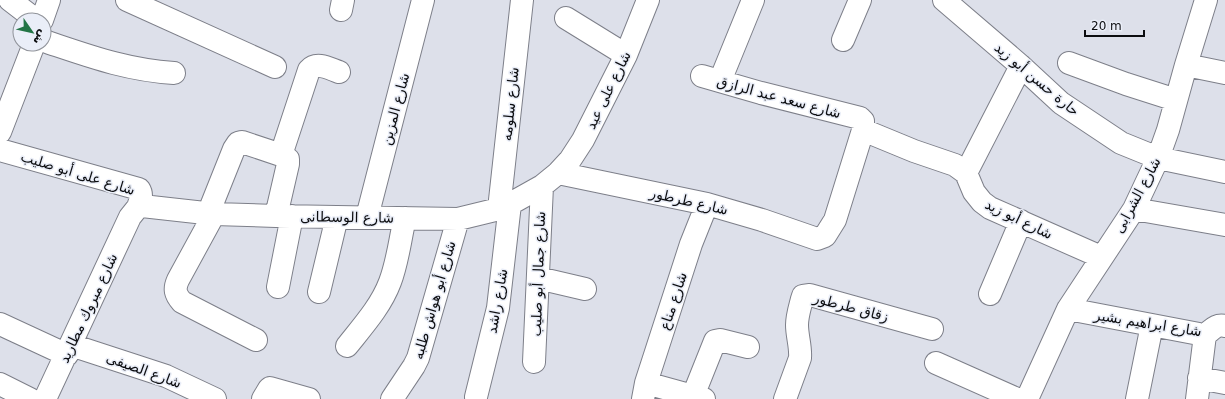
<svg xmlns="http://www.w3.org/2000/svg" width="1225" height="399" font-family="'DejaVu Sans',Cairo,sans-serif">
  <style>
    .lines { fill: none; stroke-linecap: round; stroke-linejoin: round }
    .minor-casing { stroke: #7d7f89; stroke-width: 24 }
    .minor { stroke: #fff; stroke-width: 22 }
    .labels { text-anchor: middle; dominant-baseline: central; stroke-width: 3; stroke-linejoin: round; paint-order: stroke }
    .street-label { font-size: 14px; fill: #0c0d10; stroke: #eaeef8 }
  </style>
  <rect width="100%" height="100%" fill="#dde0ea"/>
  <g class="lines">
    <defs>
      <path id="minor" d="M10 0 36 20
        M127 0 275 67
        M944 0 1021 66 1061 103 1121 143 1158 158 1225 172
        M341 10 343 0
        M566 18 626 55
        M42 20 49 0
        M843 40 860 0
        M44 41C89 56 126 70 174 73
        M1069 63 1126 84 1176 100
        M1186 65 1225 73
        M720 81 753 0
        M863 130 914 151 955 165 966 173 974 192 982 202 990 208 1101 257
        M0 132 34 44
        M0 150 139 189C143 195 140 201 138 207
        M281 155 309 70C317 61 330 69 339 72
        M558 173 707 204 762 220 817 239 825 236 835 220 863 130V121L860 118 761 93 702 76
        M966 173 1021 66
        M499 209 522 0
        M1134 209 1225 225
        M208 214 234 149 238 143 242 142 284 156 288 159V164L276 216
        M214 214 178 280C174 289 175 294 182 302L256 340
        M367 217 423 0
        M538 278 585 289
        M278 287 292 216
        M319 292 337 217
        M990 294 1021 221
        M1068 309 1199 334 1205 335C1212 330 1215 324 1225 326
        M0 324 67 355
        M71 345 166 376 215 399
        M347 346C363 326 381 306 390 282 398 261 400 239 405 218
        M534 362 542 186
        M936 363 1017 399
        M1199 378 1225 383
        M646 383 704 399
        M0 384 30 399
        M693 396 715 341 720 340 748 347
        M476 397 498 308 510 204
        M45 399 130 217 138 207 142 206 214 214 276 216 458 219 499 209 510 204 542 186 558 173 570 160 583 140 626 55 648 0
        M263 399 269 389 270 388 309 399
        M392 399 414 366 418 358 458 219
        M643 399 646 383 691 244 707 204
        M785 399 800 358C801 347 797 336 797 325 797 316 800 307 802 299L803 296 810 295 932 329
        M1027 399 1068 309 1134 209 1158 158 1168 130 1186 65 1206 0
        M1137 399 1152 325
        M1197 399 1205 335"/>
    </defs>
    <use href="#minor" class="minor-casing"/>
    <use href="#minor" class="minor"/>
  </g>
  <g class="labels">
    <g class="street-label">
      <text transform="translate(1037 79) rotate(40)">حارة حسن أبو زيد</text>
      <text transform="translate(608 90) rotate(-64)">شارع على عيد</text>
      <text transform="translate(779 97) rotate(15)">شارع سعد عبد الرازق</text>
      <text transform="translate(510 104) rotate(-84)">شارع سلومه</text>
      <text transform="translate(395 109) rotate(-75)">شارع المزين</text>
      <text transform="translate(78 173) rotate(17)">شارع على أبو صليب</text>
      <text transform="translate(1137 195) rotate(-62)">شارع الشرابى</text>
      <text transform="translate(689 201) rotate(13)">شارع طرطور</text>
      <text transform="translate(347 217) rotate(1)">شارع الوسطانى</text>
      <text transform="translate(1019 219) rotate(26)">شارع أبو زيد</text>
      <text transform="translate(538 274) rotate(-88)">شارع جمال أبو صليب</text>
      <text transform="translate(434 300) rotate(-74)">شارع أبو هواش طلبه</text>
      <text transform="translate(497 301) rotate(-80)">شارع راشد</text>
      <text transform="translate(673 301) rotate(-72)">شارع مناع</text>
      <text transform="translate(851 307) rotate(15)">زقاق طرطور</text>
      <text transform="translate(88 308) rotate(-65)">شارع مبروك مطاريد</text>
      <text transform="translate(1148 323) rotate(9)">شارع ابراهيم بشير</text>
      <text transform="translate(144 370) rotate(20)">شارع الصيفى</text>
    </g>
  </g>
  <g transform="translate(32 32) rotate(124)"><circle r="19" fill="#eaeef8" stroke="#91949b"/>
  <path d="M0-3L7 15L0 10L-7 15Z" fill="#237546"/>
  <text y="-6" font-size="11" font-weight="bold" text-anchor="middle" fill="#0c0d10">ش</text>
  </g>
  <path d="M1085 30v6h59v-6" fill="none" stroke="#0c0d10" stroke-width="2"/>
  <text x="1091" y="30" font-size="12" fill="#0c0d10" stroke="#eaeef8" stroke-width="3" paint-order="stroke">20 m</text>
</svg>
